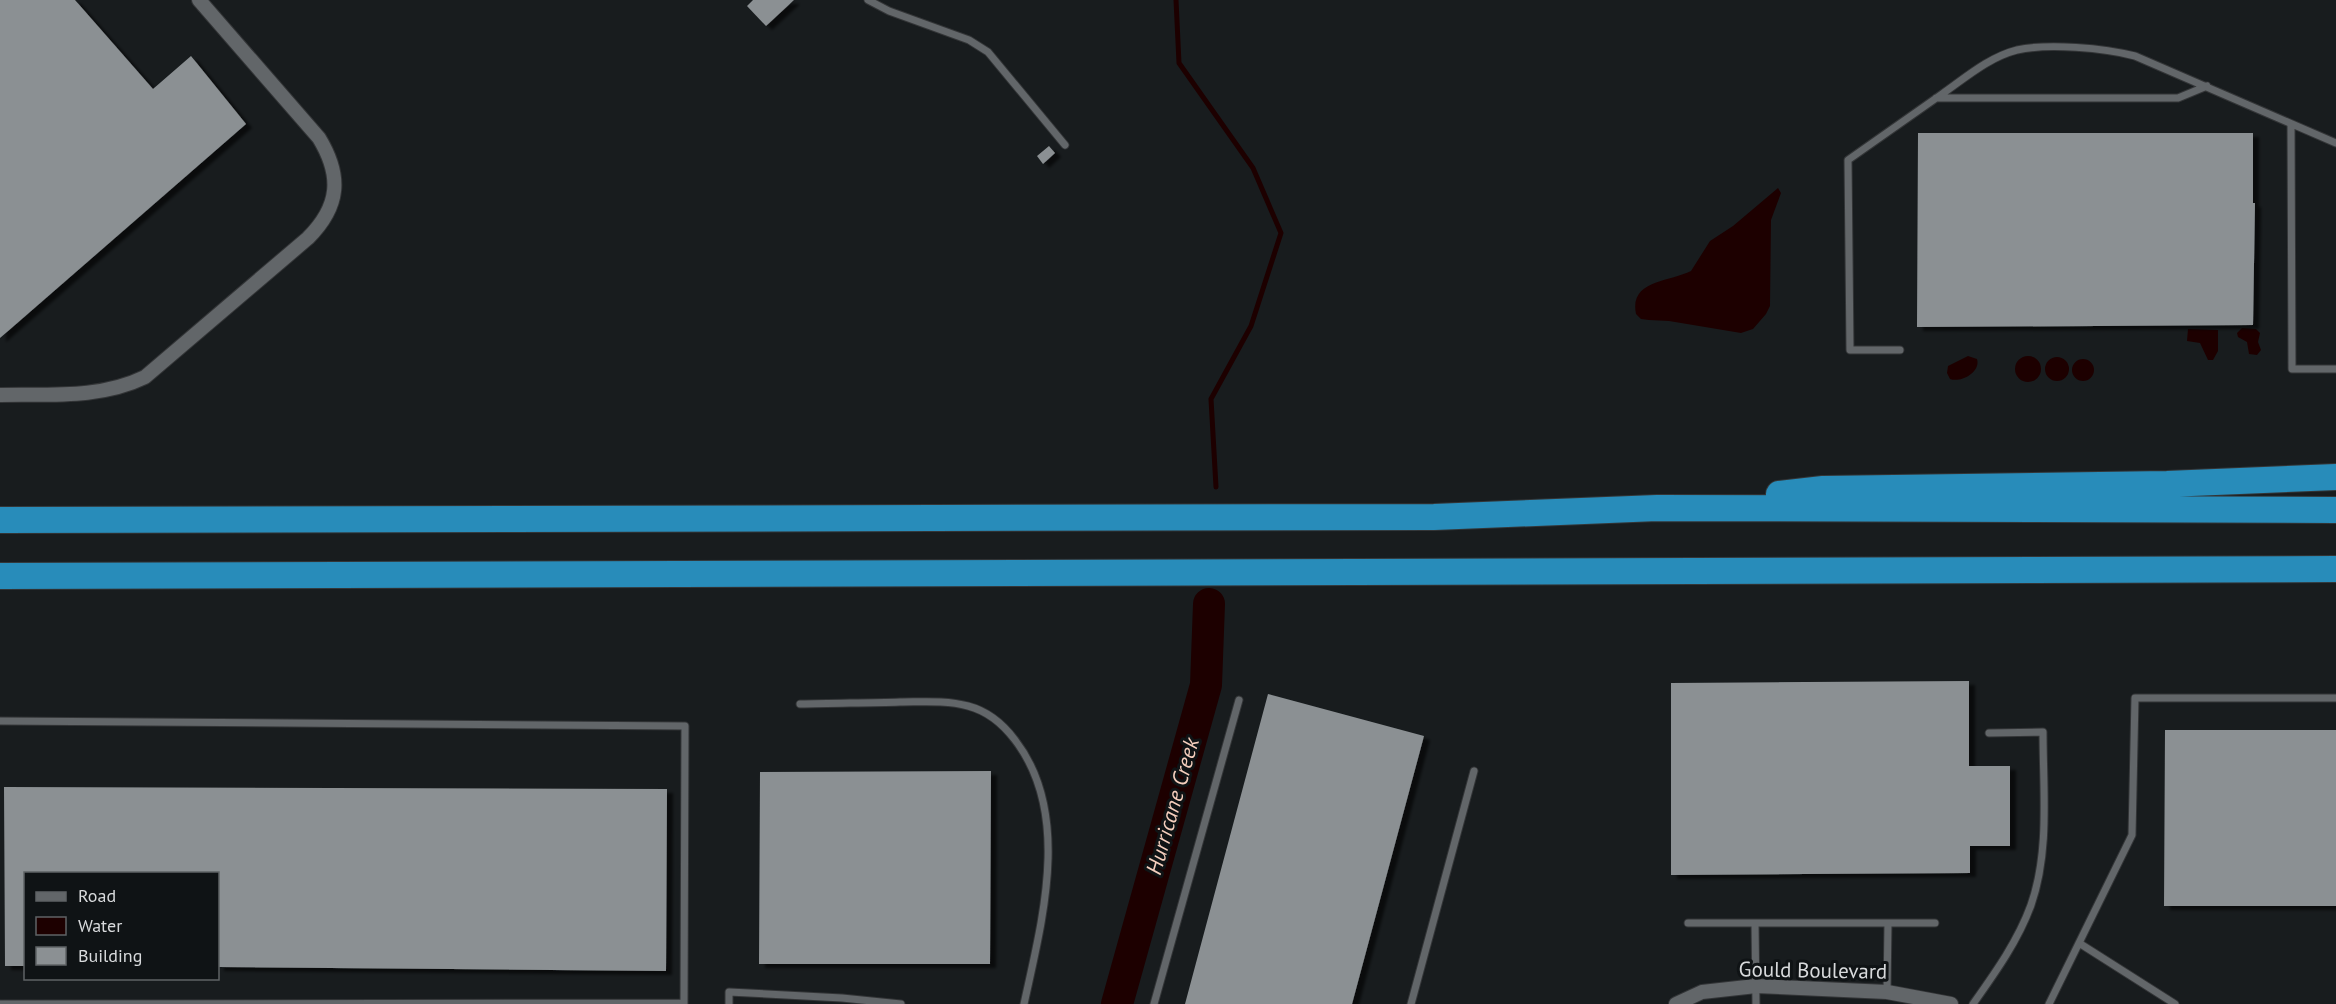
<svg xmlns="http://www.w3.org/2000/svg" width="2336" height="1004" font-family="'PT Sans',sans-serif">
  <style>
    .water { fill: #1d0000 }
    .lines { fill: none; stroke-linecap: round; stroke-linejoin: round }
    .stream { stroke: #1d0000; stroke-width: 5 }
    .river { stroke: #1d0000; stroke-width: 32 }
    .building { fill: #8b9093; filter: url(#shadow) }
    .service-casing { stroke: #333537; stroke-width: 9 }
    .minor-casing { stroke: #333537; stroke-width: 16 }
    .motorway-casing { stroke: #333537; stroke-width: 28 }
    .service { stroke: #626669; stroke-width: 7 }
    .minor { stroke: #626669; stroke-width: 14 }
    .motorway { stroke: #288cba; stroke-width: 26 }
    .labels { text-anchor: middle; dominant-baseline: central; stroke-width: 6; stroke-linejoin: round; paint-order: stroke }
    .street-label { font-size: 21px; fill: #d8dadc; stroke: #0f1315 }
    .water-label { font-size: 22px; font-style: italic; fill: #f5cebd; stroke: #0f1315 }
  </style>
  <defs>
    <filter id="shadow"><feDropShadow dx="6" dy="4" stdDeviation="1.5" flood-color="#0009"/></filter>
  </defs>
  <rect width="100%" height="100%" fill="#181c1e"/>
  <path class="water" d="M1778 188 1781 193 1771 220 1770 306 1766 314 1753 329 1741 333 1669 321 1649 320 1641 319 1636 314C1629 280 1669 282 1691 271L1710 241 1733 226Z
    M2242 328 2256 329 2260 333 2258 342 2261 350 2257 355 2249 354 2247 342 2238 337 2237 333Z
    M2188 329 2218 330V351L2213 360H2208L2200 343 2187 341Z
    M2015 369a13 13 0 1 1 26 0a13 13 0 1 1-26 0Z
    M1968 356 1977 359C1981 372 1961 383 1950 379L1947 373 1948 366Z
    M2045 369a12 12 0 1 1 24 0a12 12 0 1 1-24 0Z
    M2072 370a11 11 0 1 1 22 0a11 11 0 1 1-22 0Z"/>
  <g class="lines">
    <path class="stream" d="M1176 0 1179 63 1253 168 1281 233 1251 326 1211 399 1216 487"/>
    <path class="river" d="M1117 1004 1206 685 1209 604"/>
  </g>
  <path class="building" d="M0 0H75L153 89 191 56 246 124 0 338Z
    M753 0H794L766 26 747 6Z
    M1918 133H2253V203H2255L2253 325 1917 327Z
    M1049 146 1055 153 1043 164 1037 156Z
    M1969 681V766H2010V846H1970V873L1671 875V683Z
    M1268 694 1424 736 1352 1004H1185Z
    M2165 730H2336V906H2164Z
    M991 771 990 964H759L760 772Z
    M4 787 667 789 666 971 218 967V874H26V966H5Z"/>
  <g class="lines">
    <defs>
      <path id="service" d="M868 0 889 11 969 40 988 52 1065 145
        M1936 98H2178L2207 86
        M2291 124 2292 369H2336
        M1900 350H1850L1848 160C1879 138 1911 116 1942 94 1965 78 1989 57 2017 50 2048 43 2104 48 2135 56L2336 143
        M800 704C833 703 867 703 900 702 922 702 946 700 968 706 987 711 1003 724 1015 740 1072 814 1042 921 1024 1004
        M0 721 685 726 684 1004
        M1688 923H1935
        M1755 923 1756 1004
        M2079 943 2175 1004
        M1887 992 1888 923
        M0 1004 683 1003
        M729 1004V992L842 998 901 1004
        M1154 1004 1239 700
        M1411 1004 1474 771
        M1973 1004C1995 973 2018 941 2031 905 2050 851 2043 789 2043 732L1989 733
        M2049 1004 2132 835 2135 698H2336"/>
      <path id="minor" d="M0 395C49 394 100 399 145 377L308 238C340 206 342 176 319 138L199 0
        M1676 1004 1702 992 1756 986 1887 992 1951 1004"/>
      <path id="motorway" d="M1779 494 1823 489 2167 484 2336 477
        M0 520 1434 517 1657 508 2336 510
        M0 576 2336 569"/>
    </defs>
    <use href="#service" class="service-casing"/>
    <use href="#minor" class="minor-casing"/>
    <use href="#motorway" class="motorway-casing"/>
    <use href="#service" class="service"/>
    <use href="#minor" class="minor"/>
    <use href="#motorway" class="motorway"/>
  </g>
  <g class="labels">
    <g class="street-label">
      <text transform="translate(1813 970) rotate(1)">Gould Boulevard</text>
    </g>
    <g class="water-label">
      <text transform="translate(1172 806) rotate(-74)">Hurricane Creek</text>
    </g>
  </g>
  <rect x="24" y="872" width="195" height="108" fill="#0f1315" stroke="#5f6365" stroke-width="1.5"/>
  <rect x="36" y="892" width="30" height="9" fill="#626669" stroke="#5f6365" stroke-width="1.5"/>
  <text x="78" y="902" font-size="18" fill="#d8dadc">Road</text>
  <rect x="36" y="917" width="30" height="18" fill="#1d0000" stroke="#5f6365" stroke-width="1.5"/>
  <text x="78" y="932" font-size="18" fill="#d8dadc">Water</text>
  <rect x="36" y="947" width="30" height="18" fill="#8b9093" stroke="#5f6365" stroke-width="1.5"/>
  <text x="78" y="962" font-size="18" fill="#d8dadc">Building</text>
</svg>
